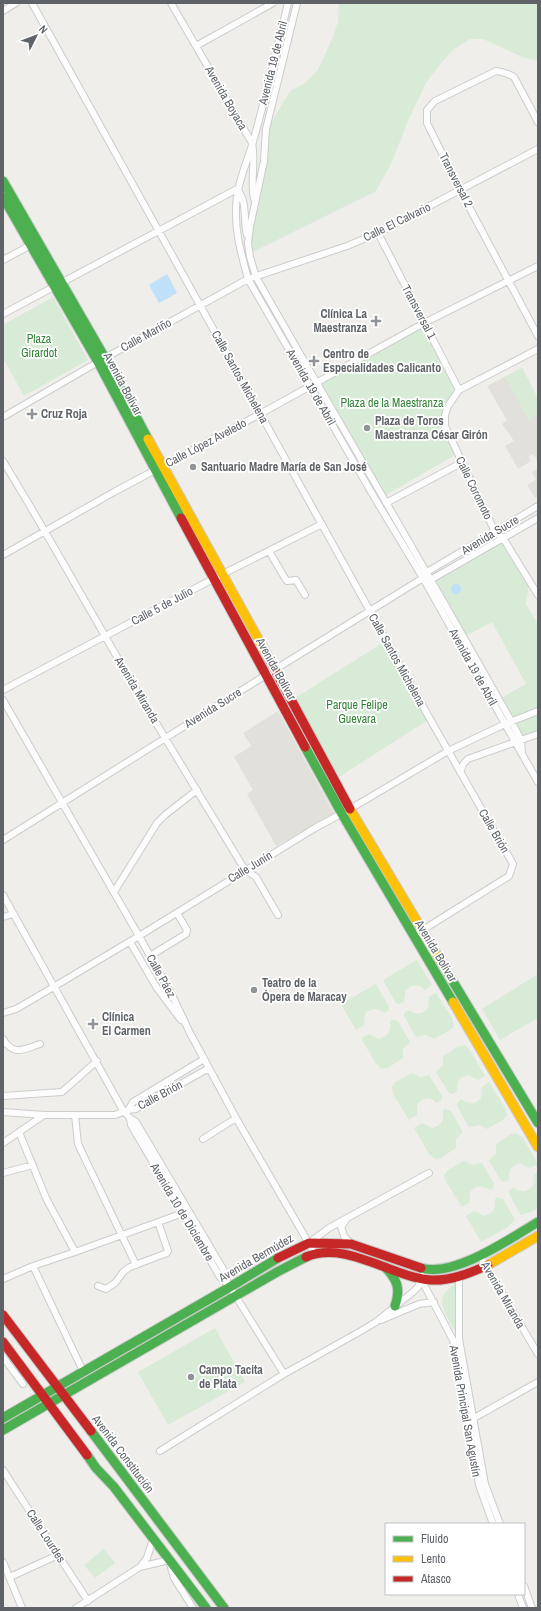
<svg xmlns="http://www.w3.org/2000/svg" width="541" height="1611" font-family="'Archivo Narrow',sans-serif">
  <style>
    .education { fill: #e2e0da }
    .green { fill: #d8ebd6 }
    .water { fill: #bfe0f9 }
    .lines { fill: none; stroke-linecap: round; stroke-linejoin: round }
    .street-casing { stroke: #cbcccc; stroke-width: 8 }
    .fast-casing { stroke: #cacacb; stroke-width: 11 }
    .slow-casing { stroke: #cacacb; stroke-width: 11 }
    .jam-casing { stroke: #cacacb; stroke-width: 11 }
    .street { stroke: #fdfcfc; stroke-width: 6 }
    .fast { stroke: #4caf50; stroke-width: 9 }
    .slow { stroke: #ffc107; stroke-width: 9 }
    .jam { stroke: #c62828; stroke-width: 9 }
    .poi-dot { fill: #919496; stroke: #fff; stroke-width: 1.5 }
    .labels { text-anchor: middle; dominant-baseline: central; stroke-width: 3.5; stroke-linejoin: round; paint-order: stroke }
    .street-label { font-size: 12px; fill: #5f6368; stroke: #fff }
    .poi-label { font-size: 12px; font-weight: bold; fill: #5f6368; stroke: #fff; text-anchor: start }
    .park-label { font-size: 12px; fill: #348238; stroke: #fff }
  </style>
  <rect width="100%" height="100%" fill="#efeeea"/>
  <path class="education" d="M522 368 538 399V461L533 454 529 457 531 461 518 469 505 446 514 441 502 424 507 420 487 386Z
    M538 469V496L535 498 527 485 536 480 532 472Z
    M278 711 334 813 276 846 247 794 253 790 234 757 251 746 243 733Z"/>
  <path class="green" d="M339 3H538V61L522 57 483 39H470L454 49 440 64 426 83 408 121 391 164 376 191 251 253 248 240 259 205 271 123 290 91 304 84 318 70 332 39 338 22Z
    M53 297 88 360 24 396 3 358V325Z
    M423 326 457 390 443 428 455 455 384 496 320 383Z
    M522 368 538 399V414L528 420 505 377Z
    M503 538 530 581 526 604 538 624V732L520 739 499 699 526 684 492 622 464 637 432 579Z
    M384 642 428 720 339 777 321 747 295 698Z
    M417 960 432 985 425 990 420 986H411L406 990 404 1002 399 1004 396 1003 383 980Z
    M538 974V1018L500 1040 482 1009Z
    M376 984 389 1007V1010L385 1013C377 1008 371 1008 365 1014L364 1025 356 1030 341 1004Z
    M436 993 452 1018 454 1026 450 1030 434 1039 426 1035 416 1037 404 1016V1013L408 1010C416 1015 422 1015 428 1008L429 997Z
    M392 1020 398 1021 410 1042 403 1049V1058L388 1068 382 1069 376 1064 361 1038 369 1034 379 1039C388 1036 391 1031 390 1022Z
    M465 1045 470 1050 485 1076 478 1080 468 1075C458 1078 456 1083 457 1092L451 1094 449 1093 436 1072 443 1065V1056L459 1046Z
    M412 1073 420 1077 429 1075 442 1096V1099L437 1103C430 1097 424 1097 417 1104V1115L409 1120 393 1094 392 1087 395 1082Z
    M489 1082 505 1108 507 1115 503 1120 487 1129 479 1125 469 1127 457 1106V1103L461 1099C469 1105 475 1105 481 1098L482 1087Z
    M445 1109 451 1111 463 1132 456 1139V1148L441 1158 435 1159 429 1154 414 1128 422 1123 432 1128C441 1126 444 1121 443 1111Z
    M517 1133 523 1138 538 1164 530 1168 520 1163C511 1166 508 1171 509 1180L504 1182 501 1181 489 1160 496 1153V1144L511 1134Z
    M464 1161 472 1165 482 1163 494 1184 493 1189 490 1190C482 1185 476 1185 470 1192L469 1203 462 1207 446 1182 444 1175 448 1170Z
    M538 1172V1208L531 1212 521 1215 509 1194V1191L513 1187C521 1193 526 1193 533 1186L534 1175Z
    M497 1197 503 1199 515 1220 508 1227 481 1242 466 1216 474 1211 484 1216C493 1214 496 1209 495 1199Z
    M457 1283V1334C446 1314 430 1298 457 1283Z
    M215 1328 245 1382 168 1425 138 1372Z
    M104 1549 115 1563 95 1578 84 1565Z"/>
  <path class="water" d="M167 274 177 293 159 303 149 285Z
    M451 589a5 5 0 1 1 10 0a5 5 0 1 1-10 0Z"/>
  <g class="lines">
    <defs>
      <path id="street" d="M32 3 430 719 513 864 509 876 413 936
        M171 3 252 143C256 162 250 180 254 199
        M288 3C277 49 266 96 253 142 246 165 236 186 236 210 235 234 242 256 248 279L377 502 423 578 522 754 521 740 511 721C428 572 340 425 256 277L250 257 248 243 250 227 264 161 266 129 297 3
        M3 11 16 3
        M196 46 273 3
        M538 122 514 77C508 73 503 72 496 71L435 101 427 110V123L460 190 538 336
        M378 233 459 390
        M3 260 31 245
        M3 314 237 189C248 202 243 220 247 235
        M538 349 459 390 448 406 445 415V426L495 532 503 538 538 595
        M3 417 105 358 248 279 347 246 378 233 538 149
        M3 461C38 518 71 577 105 636 150 715 198 792 245 870L256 877 278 915
        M386 503 461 463
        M269 551 286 580 287 581 296 580 305 595
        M3 555 114 492 260 414 424 323 538 266
        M429 579H432L538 518
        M3 690 213 579 322 524
        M3 700 139 936 173 997 190 1033 236 1118 315 1254
        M522 754 538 782
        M460 772 464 763 468 759 538 734
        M3 840 266 675 423 578 427 572 538 506
        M114 892 157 823 165 815 197 790
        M3 895 124 1112 130 1118 136 1122 226 1274 227 1282
        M3 917 13 914
        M130 942 157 988 181 1020
        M150 956 186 934 187 930 177 913
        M3 1013 16 1009 35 998 139 936 315 828 350 809 448 751 505 724 538 711
        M3 1039C14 1057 24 1049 40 1044
        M3 1096 62 1092 97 1061
        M128 1110 133 1102 204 1059
        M3 1112 44 1115H115L128 1110 136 1109 209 1068
        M75 1115 78 1144 136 1265
        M130 1118 131 1125 220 1277 230 1287 284 1374
        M19 1132 46 1198 75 1252
        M203 1139 236 1118
        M3 1143 44 1115
        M3 1173 33 1165
        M346 1220 341 1227 344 1236 351 1244
        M309 1243 329 1228 429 1173
        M480 1256 538 1354
        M33 1266 83 1371
        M459 1276V1339L485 1484 500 1524
        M3 1279 33 1266 75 1252 186 1212
        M421 1279 453 1340 479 1485 493 1524
        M98 1286 106 1289 115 1283 124 1271 130 1267 167 1253 168 1251 158 1222
        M381 1320 419 1304 434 1302
        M3 1357 23 1384
        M474 1418 538 1382
        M160 1451 284 1374 361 1331 376 1322 414 1291 418 1287 422 1276
        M3 1470 88 1601
        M3 1562 22 1608
        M140 1567 169 1560 174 1578 193 1608
        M10 1577 58 1555
        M524 1586 532 1608
        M518 1594 523 1608
        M76 1608 140 1567 147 1558 153 1539"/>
      <path id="fast" d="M3 181 105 358 148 439
        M3 197 98 362 181 518
        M305 747 342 814 453 1002
        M440 960 538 1123
        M385 1267C397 1279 401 1289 395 1306
        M421 1268C454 1278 511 1238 538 1222
        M3 1418 230 1287 278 1258
        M3 1430 277 1272 306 1257
        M91 1431 224 1608
        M87 1455 96 1468 114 1487 206 1608"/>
      <path id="slow" d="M148 439 267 655
        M350 809 440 960
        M453 1002 538 1147
        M488 1265 538 1236"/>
      <path id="jam" d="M181 518 305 747
        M267 655 350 809
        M306 1257C346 1240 391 1277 431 1280 451 1281 470 1273 488 1265
        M278 1258 309 1243 351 1244 421 1268
        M3 1315 91 1431
        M3 1342 87 1455"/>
    </defs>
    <use href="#street" class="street-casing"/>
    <use href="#fast" class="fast-casing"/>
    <use href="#slow" class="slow-casing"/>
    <use href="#jam" class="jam-casing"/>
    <use href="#street" class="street"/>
    <use href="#fast" class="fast"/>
    <use href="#slow" class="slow"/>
    <use href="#jam" class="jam"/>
  </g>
  <g class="poi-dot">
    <path d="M374 315h4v4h4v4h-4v4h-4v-4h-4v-4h4z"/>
    <path d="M312 355h4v4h4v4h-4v4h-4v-4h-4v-4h4z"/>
    <path d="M30 408h4v4h4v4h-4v4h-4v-4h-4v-4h4z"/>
    <circle cx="367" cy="428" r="4"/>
    <circle cx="193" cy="467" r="4"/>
    <circle cx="254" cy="990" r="4"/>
    <path d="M91 1018h4v4h4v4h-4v4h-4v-4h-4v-4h4z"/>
    <circle cx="191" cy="1377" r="4"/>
  </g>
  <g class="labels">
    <g class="street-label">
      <text transform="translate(273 63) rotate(-76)">Avenida 19 de Abril</text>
      <text transform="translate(226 98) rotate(60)">Avenida Boyaca</text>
      <text transform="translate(456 180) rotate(63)">Transversal 2</text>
      <text transform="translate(397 222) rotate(-26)">Calle El Calvario</text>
      <text transform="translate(419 312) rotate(62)">Transversal 1</text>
      <text transform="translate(146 335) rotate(-29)">Calle Mariño</text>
      <text transform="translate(240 377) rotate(61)">Calle Santos Michelena</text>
      <text transform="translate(123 384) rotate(62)">Avenida Bolívar</text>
      <text transform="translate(311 387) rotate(60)">Avenida 19 de Abril</text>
      <text transform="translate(206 443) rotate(-28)">Calle López Aveledo</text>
      <text transform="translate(474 488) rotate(64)">Calle Coromoto</text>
      <text transform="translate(490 535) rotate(-31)">Avenida Sucre</text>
      <text transform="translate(162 606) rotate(-28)">Calle 5 de Julio</text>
      <text transform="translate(397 660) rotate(61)">Calle Santos Michelena</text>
      <text transform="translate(473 667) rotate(61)">Avenida 19 de Abril</text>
      <text transform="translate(276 669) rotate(61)">Avenida Bolívar</text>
      <text transform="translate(137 690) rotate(59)">Avenida Miranda</text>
      <text transform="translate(213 708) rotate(-32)">Avenida Sucre</text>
      <text transform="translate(494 831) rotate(60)">Calle Brión</text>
      <text transform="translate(250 867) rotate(-31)">Calle Junín</text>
      <text transform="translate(436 951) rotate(59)">Avenida Bolívar</text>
      <text transform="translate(161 976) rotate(61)">Calle Páez</text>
      <text transform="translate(160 1095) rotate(-28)">Calle Brión</text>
      <text transform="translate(182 1212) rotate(59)">Avenida 10 de Diciembre</text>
      <text transform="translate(256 1258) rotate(-30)">Avenida Bermúdez</text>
      <text transform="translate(503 1295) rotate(60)">Avenida Miranda</text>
      <text transform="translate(465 1411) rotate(80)">Avenida Principal San Agustín</text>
      <text transform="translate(123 1454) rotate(53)">Avenida Constitución</text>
      <text transform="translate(46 1536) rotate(57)">Calle Lourdes</text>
    </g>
    <g class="poi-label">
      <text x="367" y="314" text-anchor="end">Clínica La<tspan x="367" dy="14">Maestranza</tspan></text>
      <text x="323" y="354">Centro de<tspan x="323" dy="14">Especialidades Calicanto</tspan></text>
      <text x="41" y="414">Cruz Roja</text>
      <text x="375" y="421">Plaza de Toros<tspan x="375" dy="14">Maestranza César Girón</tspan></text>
      <text x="201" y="467">Santuario Madre María de San José</text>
      <text x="262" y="983">Teatro de la<tspan x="262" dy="14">Ópera de Maracay</tspan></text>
      <text x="102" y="1017">Clínica<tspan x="102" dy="14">El Carmen</tspan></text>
      <text x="199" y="1370">Campo Tacita<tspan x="199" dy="14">de Plata</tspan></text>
    </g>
    <g class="park-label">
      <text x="39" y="339">Plaza<tspan x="39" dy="14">Girardot</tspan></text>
      <text x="392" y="403">Plaza de la Maestranza</text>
      <text x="357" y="705">Parque Felipe<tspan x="357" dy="14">Guevara</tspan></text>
    </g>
  </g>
  <rect width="541" height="1611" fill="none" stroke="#5f6368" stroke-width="8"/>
  <rect x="385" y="1523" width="140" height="72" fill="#ffffff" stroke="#bfc1c3"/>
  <rect x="393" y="1536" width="20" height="6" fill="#4caf50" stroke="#bfc1c3"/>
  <text x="421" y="1543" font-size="12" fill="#5f6368">Fluido</text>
  <rect x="393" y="1556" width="20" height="6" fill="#ffc107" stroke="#bfc1c3"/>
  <text x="421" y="1563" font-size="12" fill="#5f6368">Lento</text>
  <rect x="393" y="1576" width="20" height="6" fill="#c62828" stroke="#bfc1c3"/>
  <text x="421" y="1583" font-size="12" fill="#5f6368">Atasco</text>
  <g transform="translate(36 36) rotate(48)" stroke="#ffffff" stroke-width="3" paint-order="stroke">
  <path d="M0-3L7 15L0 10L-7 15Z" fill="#5f6368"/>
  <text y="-6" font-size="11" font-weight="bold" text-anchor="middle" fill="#5f6368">N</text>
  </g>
</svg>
